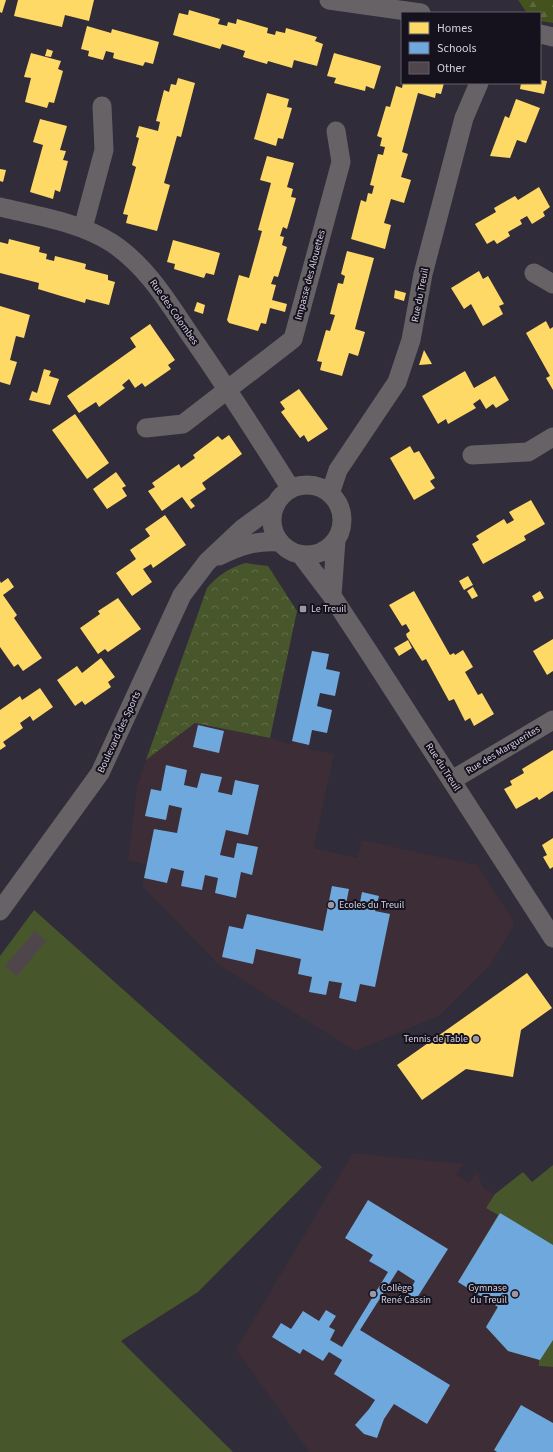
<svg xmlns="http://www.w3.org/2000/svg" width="553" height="1452" font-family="'Source Sans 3',sans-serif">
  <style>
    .education { fill: #3c2d36 }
    .grass { fill: #48562b }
    .forest { fill: url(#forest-firs) }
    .park { fill: url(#park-crowns) }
    .homes { fill: #ffd966 }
    .schools { fill: #6fa8dc }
    .building { fill: #4e464b }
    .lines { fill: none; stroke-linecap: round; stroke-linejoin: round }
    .street { stroke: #676266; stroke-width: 19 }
    .poi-dot { fill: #9b97a6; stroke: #15121d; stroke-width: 1.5 }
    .labels { text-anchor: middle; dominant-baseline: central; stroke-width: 4; stroke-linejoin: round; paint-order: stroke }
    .street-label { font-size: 10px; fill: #d4d0e0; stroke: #15121d }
    .poi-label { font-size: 10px; fill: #d4d0e0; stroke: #15121d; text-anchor: start }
  </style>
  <defs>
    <pattern id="forest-firs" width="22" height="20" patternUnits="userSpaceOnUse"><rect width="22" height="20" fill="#44521e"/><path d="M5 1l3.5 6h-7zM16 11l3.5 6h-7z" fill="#5e6a3e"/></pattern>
    <pattern id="park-crowns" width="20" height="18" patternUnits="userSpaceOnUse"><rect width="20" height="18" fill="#48562b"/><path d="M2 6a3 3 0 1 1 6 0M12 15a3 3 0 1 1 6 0" fill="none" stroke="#626d49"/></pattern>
  </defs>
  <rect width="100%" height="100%" fill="#302c39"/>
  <path class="education" d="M195 723 270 738 292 745V741L309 745V749L334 754 314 848 357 858 362 840 477 865 515 923 491 964 439 1016 355 1051 219 965 142 886 146 865 128 860 137 787 146 760Z
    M353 1153 465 1164 456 1174 468 1183 478 1172 482 1187 495 1194 487 1208 498 1215V1307L540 1360V1366L553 1367V1452H309L236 1349Z"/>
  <path class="grass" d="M34 910 322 1167 198 1292 121 1341 233 1452H0V956Z
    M553 1165V1367L539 1366V1360L508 1351 486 1327 498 1306 458 1282 498 1215 486 1208 495 1194 523 1172 532 1182Z"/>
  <path class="forest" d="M518 0H553V23L540 21V13H527Z"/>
  <path class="park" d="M245 563 268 566 297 611 270 738 195 723 146 760 207 588C218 575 228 569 245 563Z"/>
  <path class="homes" d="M0 0H6L2 13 0 12Z
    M18 0H94L89 21 65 15 62 27 14 16Z
    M189 10 220 19 218 24 227 26 228 22 236 24 237 19 268 28 267 33 275 35 276 31 285 33 286 28 317 37 315 41 323 44 317 66 294 60 292 68 268 61 267 64 243 57 245 51 222 44 220 49 173 35 179 13 188 15Z
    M87 26 111 33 112 29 159 42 153 64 145 62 143 66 116 59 113 58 114 53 106 51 103 60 88 56 89 51 81 49Z
    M47 49 53 51 51 57 45 56Z
    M31 53 61 61 58 69 63 71 54 103 49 102 47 108 25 102 31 78 24 77Z
    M334 53 381 66 374 89 366 86 365 91 334 83 336 78 327 76Z
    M178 78 195 83 181 137 177 136 164 183 170 185 157 231 126 223 128 215 123 214 136 167 132 165 139 138 136 137 139 126 158 131 160 122 156 121 164 90 169 92 171 84 176 85Z
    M540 80 547 81 544 94 520 89 521 83H540Z
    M403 83H444L441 94 436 93 435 98 418 93 402 152 408 154 401 177 411 180 404 203 391 199 384 223 391 225 385 249 351 239 361 200 366 202 368 193 372 194 374 186 370 185 378 154 383 155 385 147 380 146 382 138 377 136 386 106 390 107 396 86 402 88Z
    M267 93 289 99 287 107 292 108 283 139 278 138 276 146 254 139Z
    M516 99 540 108 526 143 517 140 510 158 490 156 505 116 509 118Z
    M40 119 67 126 60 150 66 151 63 160 68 161 60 192 55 190 53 199 30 192 43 145 33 142Z
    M267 156 294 163 287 187 293 189 291 197 296 198 287 229 283 227 280 236 284 237 282 245 287 247 278 277 274 276 271 284 276 285 272 300 287 304 285 312 270 308 266 324 261 323 258 331 229 323 227 320 239 275 249 278 262 231 258 230 271 183 260 180Z
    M0 169 6 170 3 182 0 181Z
    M539 187 550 207 543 212 545 216 532 224 527 216 520 220 522 224 508 232 510 236 497 244 494 240 487 244 475 224 496 212 494 208 515 196 518 200Z
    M9 239 40 247 39 252 47 254 46 259 54 261 55 256 59 257 86 264 85 269 108 275V280L115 282 109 305 86 299 85 303 61 296 38 289 39 283 0 273V242L8 244Z
    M173 240 220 253 214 275 206 273 204 278 174 269 175 264 167 262Z
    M347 251 374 258 355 329 365 332 358 356 349 353 342 376 320 370 322 362 317 361 326 330 330 331 335 315 330 314 338 283 343 284 345 276 341 274Z
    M479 271 483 279 488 276 504 304 499 306 503 314 483 326 471 304 464 309 451 288Z
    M395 290 406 293 404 301 394 298Z
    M197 302 205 305 203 314 194 311Z
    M0 306 30 315 24 338 16 336 10 360 17 362 10 385 0 382Z
    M546 321 550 329 553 327V390L546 378 550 376 526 333Z
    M150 324 175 360 168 365 171 369 145 387 142 383 135 388 129 379 122 385 125 388 99 407 96 402 79 413 67 396 136 347 130 338Z
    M424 350 432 364 419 365Z
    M44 369 51 371 49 376 59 379 50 405 29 400 32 391 37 393Z
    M465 371 474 388 495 376 509 400 496 408 493 404 486 409 480 399 473 404 476 408 448 424 446 419 438 424 422 396Z
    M299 389 328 429 308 442 304 435 300 438 281 412 285 409 280 402Z
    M75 414 109 463 87 479 52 430Z
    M229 435 242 454 202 483 206 489 190 500 195 506 191 509 182 497 162 511 148 491 155 487 152 483 179 464 181 468 195 458 193 455 218 436 222 440Z
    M410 446 414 453 419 451 435 478 430 481 435 488 414 500 390 458Z
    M116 472 126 486 122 488 127 496 107 509 93 489Z
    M531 500 545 524 524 536 526 540 483 564 472 544 479 540 476 536 504 519 507 524 514 520 509 512Z
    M165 515 186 545 153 568 151 564 143 569 152 582 132 596 116 573 136 559 130 550 150 536 145 529Z
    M468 576 473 585 464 590 459 581Z
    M8 578 14 587 3 595 17 615 14 618 42 658 23 671 18 664 14 667 0 647V581L1 583Z
    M473 587 478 596 472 599 467 591Z
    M414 591 450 655 454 653 455 655 463 650 473 667 465 672 478 695 482 693 494 714 474 726 470 718 465 721 454 699 449 701 426 659 422 661 407 637 406 634 410 631 406 624 402 626 389 605Z
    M540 591 544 598 535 602 532 596Z
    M118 598 141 629 108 652 105 649 98 654 80 628 100 614 98 611Z
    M553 639V671L547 675 533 651Z
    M408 640 412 648 399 656 394 648Z
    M101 658 115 677 108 682 111 687 85 705 82 701 75 706 57 680 77 666 82 673Z
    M40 688 53 707 33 721 30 716 20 723 23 728 3 742 6 746 0 750V710L20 696 22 700Z
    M553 750V791L539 800 537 797 516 809 504 789 512 785 510 781 524 773 522 769Z
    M553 838V867L550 869 543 857 547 855 542 845Z
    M527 973 552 1008 521 1030 513 1077 466 1069 422 1100 397 1065Z"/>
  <path class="schools" d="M312 651 329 654 326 669 340 672 335 696 320 693 317 706 332 710 327 733 312 730 309 745 292 741Z
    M198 725 224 731 219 753 193 747Z
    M166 765 187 770 184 785 197 788 201 773 222 777 218 792 232 795 235 780 259 785 248 835 226 830 220 855 234 858 237 843 258 847 252 875 241 872 236 898 215 893 218 878 205 875 202 890 181 886 184 871 171 868 167 883 144 878 154 829 177 833 182 808 169 805 166 820 145 816 151 789 161 791Z
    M332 886 349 889 346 904 359 907 362 892 379 896 375 911 390 914 375 987 360 984 356 1002 339 998 342 983 329 981 326 995 309 992 312 977 298 974 301 959 256 949 253 964 222 957 229 926 243 929 247 914 323 931Z
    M368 1200 448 1249 415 1301 407 1295 415 1281 398 1270 360 1330 450 1385 427 1424 394 1404 384 1419 377 1438 364 1434 355 1425 369 1409 375 1400 334 1374 342 1360 329 1352 323 1361 303 1349 300 1354 272 1337 281 1323 291 1329 303 1311 319 1321 326 1310 336 1316 329 1327 335 1330 330 1340 342 1347 388 1272 369 1261 373 1255 345 1238Z
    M500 1213 553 1245V1340L540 1360 508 1351 486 1327 498 1307 458 1282Z
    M521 1405 553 1423V1452H497L494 1450Z"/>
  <path class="building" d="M35 931 46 941 17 976 5 966Z"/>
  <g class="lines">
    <path class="street" d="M329 0 421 13
      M540 34 553 37
      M0 207C37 216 79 222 112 243 148 267 169 304 193 339 227 388 259 438 291 489
      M83 228 104 150 102 106
      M534 273 553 284
      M146 428 183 424 293 339 341 162 336 131
      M472 455 528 452 553 437
      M272 520a35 35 0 1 1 70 0a35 35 0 1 1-70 0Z
      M330 494 338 470 397 382 411 340 423 274 464 118 479 83
      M301 555 332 596 370 654 553 938
      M219 556C239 546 257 540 280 542
      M332 596 336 540
      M452 780 553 720
      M0 911 100 773 182 595 207 562 242 529 276 504"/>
  </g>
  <g class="poi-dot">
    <rect x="299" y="605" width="8" height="8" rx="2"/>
    <circle cx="331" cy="905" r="4"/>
    <circle cx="476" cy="1039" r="4"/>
    <circle cx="373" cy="1294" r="4"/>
    <circle cx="515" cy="1294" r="4"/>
  </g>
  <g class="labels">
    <g class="street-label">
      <text transform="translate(310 275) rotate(-75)">Impasse des Alouettes</text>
      <text transform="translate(420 295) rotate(-79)">Rue du Treuil</text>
      <text transform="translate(174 312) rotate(55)">Rue des Colombes</text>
      <text transform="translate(119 732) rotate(-65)">Boulevard des Sports</text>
      <text transform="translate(503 750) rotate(-31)">Rue des Marguerites</text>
      <text transform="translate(443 767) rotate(57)">Rue du Treuil</text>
    </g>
    <g class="poi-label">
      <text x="311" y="609">Le Treuil</text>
      <text x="339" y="905">Ecoles du Treuil</text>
      <text x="468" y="1039" text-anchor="end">Tennis de Table</text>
      <text x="381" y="1288">Collège<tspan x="381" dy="12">René Cassin</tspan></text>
      <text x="507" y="1288" text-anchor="end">Gymnase<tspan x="507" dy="12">du Treuil</tspan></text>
    </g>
  </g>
  <rect x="401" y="12" width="140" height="72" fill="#15121d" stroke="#615e6b"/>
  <rect x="409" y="22" width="20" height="12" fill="#ffd966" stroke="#615e6b"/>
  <text x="437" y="32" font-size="12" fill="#d4d0e0">Homes</text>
  <rect x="409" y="42" width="20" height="12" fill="#6fa8dc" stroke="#615e6b"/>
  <text x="437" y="52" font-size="12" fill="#d4d0e0">Schools</text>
  <rect x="409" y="62" width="20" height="12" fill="#4e464b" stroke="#615e6b"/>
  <text x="437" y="72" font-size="12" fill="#d4d0e0">Other</text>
</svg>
